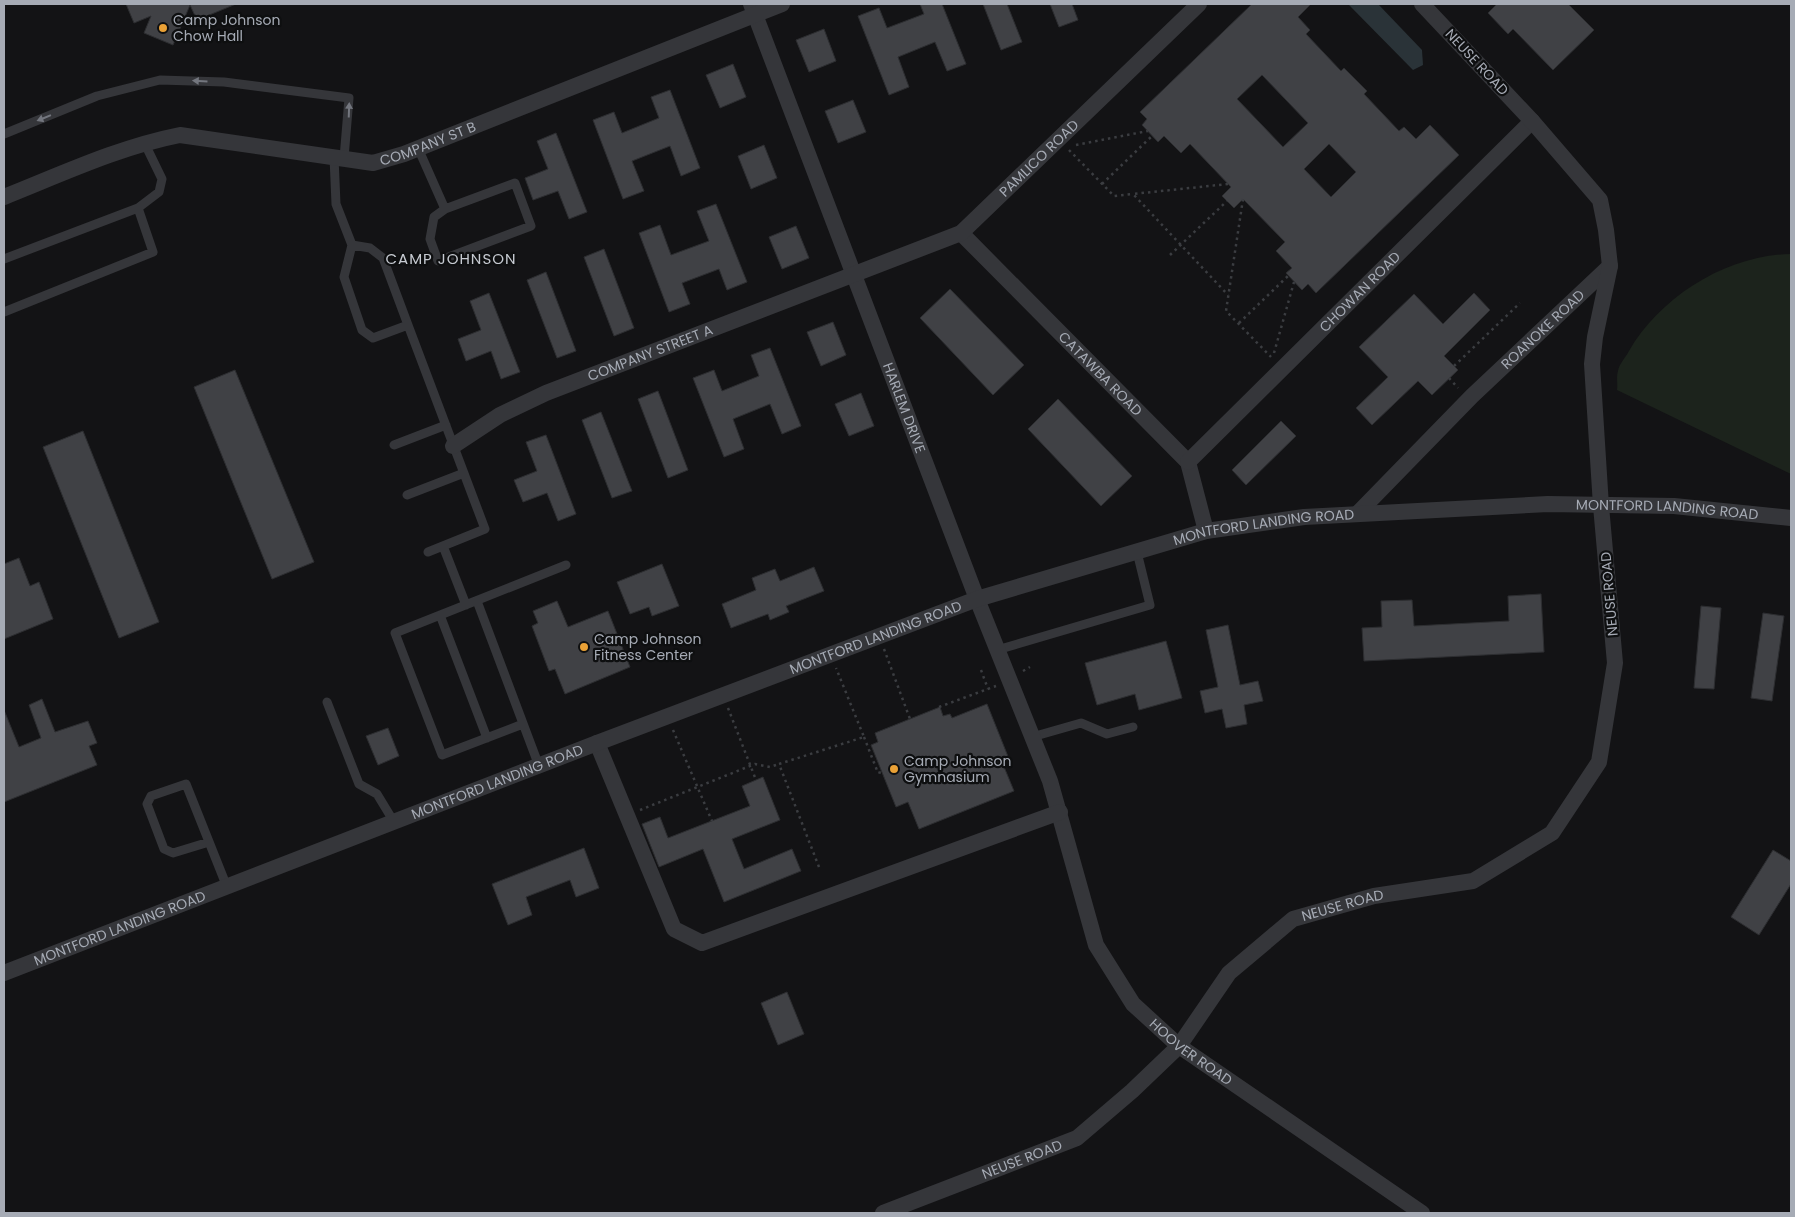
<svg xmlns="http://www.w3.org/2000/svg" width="1795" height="1217" font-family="Poppins,sans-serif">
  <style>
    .green { fill: #1c231c }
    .water { fill: #2a3338 }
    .building { fill: #404145; stroke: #2d2e31; fill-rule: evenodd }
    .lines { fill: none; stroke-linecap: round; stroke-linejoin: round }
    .path { stroke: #3b3d41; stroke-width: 2.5; stroke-dasharray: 2.5 4; stroke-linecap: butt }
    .lane { stroke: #35363a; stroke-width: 9 }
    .street { stroke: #35363a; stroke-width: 16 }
    .oneway { fill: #73767e }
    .poi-dot { fill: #eaa136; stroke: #0e0f10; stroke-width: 2 }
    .labels { text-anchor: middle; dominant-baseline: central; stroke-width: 4.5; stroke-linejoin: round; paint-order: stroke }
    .poi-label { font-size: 14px; fill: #a6abb5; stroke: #0e0f10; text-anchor: start }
    .street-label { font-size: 14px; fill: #a6abb5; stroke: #0e0f10 }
    .neighbourhood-label { font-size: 15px; letter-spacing: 1px; fill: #c6cad1; stroke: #0e0f10 }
  </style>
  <rect width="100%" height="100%" fill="#131315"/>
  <path class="green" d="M1791 254V474L1617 390C1618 384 1616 377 1618 371 1619 364 1626 357 1629 351 1661 296 1727 255 1791 254Z"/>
  <path class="water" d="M1348 4H1378L1422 50 1423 65 1413 70Z"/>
  <path class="building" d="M126 4H236L197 20 190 5 173 45 144 33 151 16 134 23Z
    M920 4H942L966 64 947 71 935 42 898 57 909 87 889 95 858 16 879 8 887 28 924 14Z
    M983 4H1007L1022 42 1001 50Z
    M1050 4H1072L1078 20 1059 27Z
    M1252 4H1311L1298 17 1310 30 1306 34 1341 71 1344 68 1367 91 1364 94 1399 131 1404 127 1416 139 1430 125 1459 155 1316 293 1308 284 1302 290 1286 273 1292 268 1276 251 1285 242 1243 199 1234 208 1222 196 1231 187 1190 144 1181 153 1164 136 1158 142 1142 125 1147 119 1140 112ZM1262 75 1308 123 1283 147 1237 99ZM1329 144 1356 172 1331 197 1304 169Z
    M1497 4H1568L1594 30 1553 70 1513 29 1508 34 1488 13Z
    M824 29 836 61 809 72 796 40Z
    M733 64 746 97 720 108 706 75Z
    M670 90 700 168 681 176 670 146 632 161 644 191 623 199 593 120 614 112 622 133 659 118 651 97Z
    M853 100 866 132 838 143 825 111Z
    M556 133 587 212 569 219 558 191 533 200 525 178 548 169 537 141Z
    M764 145 777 178 751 189 738 156Z
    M716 204 747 282 727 290 719 269 682 283 690 304 669 312 639 233 660 225 671 255 709 241 697 211Z
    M796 226 809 258 782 269 769 237Z
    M604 249 634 328 614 336 584 257Z
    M546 272 576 351 557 358 527 280Z
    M950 289 1024 365 993 395 920 318Z
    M489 293 520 372 501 379 491 351 466 361 458 339 481 330 470 301Z
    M1474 293 1490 310 1444 356 1458 370 1432 395 1418 381 1372 425 1356 408 1388 377 1359 347 1414 294 1443 324Z
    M833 322 846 355 821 366 807 332Z
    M770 348 801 426 782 434 770 404 733 419 744 449 724 457 693 378 714 370 722 391 759 376 751 355Z
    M235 370 314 562 272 579 194 387Z
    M658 391 688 470 668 478 638 399Z
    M861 393 874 426 849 436 835 404Z
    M1058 399 1132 476 1101 506 1028 429Z
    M601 412 632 491 612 498 582 420Z
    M1281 421 1296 436 1246 485 1232 470Z
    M83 431 159 622 119 638 43 447Z
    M546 435 576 514 558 521 547 493 523 502 514 480 537 471 526 442Z
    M19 558 30 586 39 582 53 619 4 639V564Z
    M662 564 679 606 652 616 649 607 630 614 617 582Z
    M814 567 824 591 786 606 789 612 770 620 768 614 731 628 722 604 756 590 752 578 775 569 780 581Z
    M1541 594 1544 652 1364 661 1362 628 1382 627 1381 601 1412 600 1414 626 1509 621 1508 596Z
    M557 601 568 627 608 611 630 667 565 694 555 669 549 671 532 626 538 623 533 611Z
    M1701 606 1721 608 1714 689 1694 688Z
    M1763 613 1784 616 1772 701 1751 698Z
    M1228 625 1240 685 1258 681 1263 701 1244 705 1247 724 1226 728 1222 709 1205 713 1200 691 1218 687 1206 630Z
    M1166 641 1182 698 1139 710 1135 694 1097 705 1085 663Z
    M42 699 55 732 88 721 97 743 89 746 97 765 4 802V710L19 747 41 738 29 705Z
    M987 704 1009 759 1002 762 1014 791 919 829 908 802 896 807 871 745 878 742 875 733 940 707 943 716 950 714 952 718Z
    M388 728 399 756 378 765 366 736Z
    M763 777 780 820 732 839 744 869 792 849 801 871 724 902 703 849 659 867 642 824 660 817 668 838 750 806 742 786Z
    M584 848 599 888 576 897 570 880 526 897 532 915 508 925 492 884Z
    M1773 850 1791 861V884L1759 935 1731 917Z
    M787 992 804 1034 778 1045 761 1003Z"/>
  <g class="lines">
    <path class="path" d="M1076 145 1148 131
      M1069 150 1114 196 1133 194
      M1102 184 1152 136
      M1228 184 1133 194 1228 295
      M1243 199 1226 311 1271 357
      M1170 255 1227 201
      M1239 323 1288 276
      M1274 353 1294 282
      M1454 366 1520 303
      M1449 378 1458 388
      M884 649 910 719
      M981 670 988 689
      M1023 671 1030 667
      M939 707 996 686
      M728 708 756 780
      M673 730 712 821
      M864 737 878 773 882 772
      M640 810 755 764 770 767 779 764
      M819 867 779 764 864 737 836 668"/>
    <path class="lane" d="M4 134 97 96 160 80 224 82 349 98 344 158
      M418 148 445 209
      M334 157 336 204 352 245 344 277 362 330 373 338 408 325 383 258 370 248 352 245
      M515 183 531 226 438 261 430 239 434 217 445 209Z
      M4 259 138 208
      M4 312 153 252 138 208 159 192 162 179 145 144
      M408 325 485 529 428 552
      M394 445 446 425
      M407 495 464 473
      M443 546 466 605
      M477 601 539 766
      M440 615 487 738
      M997 650 1150 605 1137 552
      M327 702 359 784 377 794 394 822
      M523 724 442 755 395 633 566 565
      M1032 737 1081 723 1107 734 1133 727
      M209 842 173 853 164 849 147 804 151 796 186 784 227 887"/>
    <g class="street">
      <path id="s1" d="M751 4 977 599 1050 781 1096 945 1133 1004 1179 1046 1422 1213"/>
      <path id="s2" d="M4 197C62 174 119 147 180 135L373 163 404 154 782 4"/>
      <path id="s3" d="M961 233 1188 462 1206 531"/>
      <path id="s4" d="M453 446 500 415 546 393 961 233 1199 4"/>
      <path id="s5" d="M1188 462 1532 121"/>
      <path id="s6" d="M1357 514 1472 396 1610 266"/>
      <path d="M597 743 674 929 702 943 1060 812"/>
      <path id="s7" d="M4 973 597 743 977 599 1206 531 1304 517 1548 504 1674 506 1791 518"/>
      <path id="s8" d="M883 1213 1077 1138 1132 1091 1179 1046 1229 973 1293 919 1374 896 1473 881 1552 833 1599 762 1615 663 1601 506 1592 364 1595 337 1610 266 1606 230 1600 200 1532 121 1422 4"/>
    </g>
  </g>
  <defs><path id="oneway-solid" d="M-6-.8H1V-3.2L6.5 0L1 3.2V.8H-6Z" transform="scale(1.25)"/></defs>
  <g class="oneway">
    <use href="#oneway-solid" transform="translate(200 81) rotate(-177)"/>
    <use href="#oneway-solid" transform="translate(349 110) rotate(-88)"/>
    <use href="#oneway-solid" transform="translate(44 118) rotate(158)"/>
  </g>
  <g class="poi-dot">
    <circle cx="163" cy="28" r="5"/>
    <circle cx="584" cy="647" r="5"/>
    <circle cx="894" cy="769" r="5"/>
  </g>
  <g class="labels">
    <g class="poi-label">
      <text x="173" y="20">Camp Johnson<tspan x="173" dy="16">Chow Hall</tspan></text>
      <text x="594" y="639">Camp Johnson<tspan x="594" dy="16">Fitness Center</tspan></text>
      <text x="904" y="761">Camp Johnson<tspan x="904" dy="16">Gymnasium</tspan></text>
    </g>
    <g class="street-label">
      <text transform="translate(1477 62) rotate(47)">NEUSE ROAD</text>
      <text stroke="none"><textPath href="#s2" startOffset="440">COMPANY ST B</textPath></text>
      <text stroke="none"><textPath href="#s4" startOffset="660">PAMLICO ROAD</textPath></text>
      <text stroke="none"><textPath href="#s5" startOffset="242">CHOWAN ROAD</textPath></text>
      <text stroke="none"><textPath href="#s6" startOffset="262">ROANOKE ROAD</textPath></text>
      <text stroke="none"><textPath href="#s4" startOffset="219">COMPANY STREET A</textPath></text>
      <text stroke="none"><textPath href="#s3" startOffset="198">CATAWBA ROAD</textPath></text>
      <text stroke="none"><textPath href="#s1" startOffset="432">HARLEM DRIVE</textPath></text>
      <text stroke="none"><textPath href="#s7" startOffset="1744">MONTFORD LANDING ROAD</textPath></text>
      <text stroke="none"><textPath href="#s7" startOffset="1339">MONTFORD LANDING ROAD</textPath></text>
      <text transform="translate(1609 594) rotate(-95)">NEUSE ROAD</text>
      <text stroke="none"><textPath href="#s7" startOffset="934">MONTFORD LANDING ROAD</textPath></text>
      <text stroke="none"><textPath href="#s7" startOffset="529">MONTFORD LANDING ROAD</textPath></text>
      <text stroke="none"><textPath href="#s8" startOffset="569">NEUSE ROAD</textPath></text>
      <text stroke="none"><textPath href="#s7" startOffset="124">MONTFORD LANDING ROAD</textPath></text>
      <text stroke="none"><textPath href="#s1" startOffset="1148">HOOVER ROAD</textPath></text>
      <text stroke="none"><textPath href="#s8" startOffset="149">NEUSE ROAD</textPath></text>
    </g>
    <g class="neighbourhood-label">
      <text x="451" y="258">CAMP JOHNSON</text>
    </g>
  </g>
  <rect width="1795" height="1217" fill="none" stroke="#a6abb5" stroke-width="10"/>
</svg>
